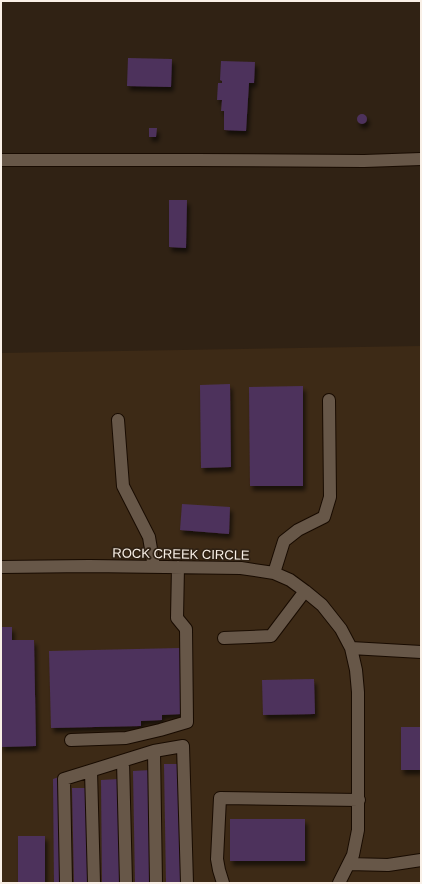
<svg xmlns="http://www.w3.org/2000/svg" width="422" height="884" font-family="Arial,sans-serif">
  <style>
    .built { fill: #3d2a16 }
    .building { fill: #4d325c; filter: url(#shadow) }
    .lines { fill: none; stroke-linecap: round; stroke-linejoin: round }
    .minor-casing { stroke: #180b01; stroke-width: 14 }
    .minor { stroke: #675748; stroke-width: 12 }
    .labels { text-anchor: middle; dominant-baseline: central; stroke-width: 3.5; stroke-linejoin: round; paint-order: stroke }
    .street-label { font-size: 13px; fill: #f9f0e7; stroke: #302214 }
  </style>
  <defs>
    <filter id="shadow"><feDropShadow dx="2.5" dy="4.5" stdDeviation="2" flood-color="#0009"/></filter>
  </defs>
  <rect width="100%" height="100%" fill="#302214"/>
  <path class="built" d="M421 346V883H1V353Z"/>
  <path class="building" d="M128 58 172 59 171 87 127 86Z
    M221 61 255 62 254 83H249L246 131 224 130V111H221L222 100H217L218 83H222V81L220 80Z
    M357 119a5 5 0 1 1 10 0a5 5 0 1 1-10 0Z
    M149 128H157L156 137H149Z
    M169 200H187L186 248 169 247Z
    M230 384 231 467 201 468 200 385Z
    M303 386V486H250L249 387Z
    M182 504 230 507 229 534 180 530Z
    M1 627H12V640H34L36 746 1 747Z
    M180 648 182 714 162 715V720L141 721V726L51 728 49 651Z
    M314 679 315 714 263 715 262 680Z
    M401 727H420V770H401Z
    M164 764H179L181 883H166Z
    M151 770 153 883H135L133 771Z
    M59 777 61 883H54L53 779Z
    M119 779 121 883H102L101 780Z
    M72 788H88L89 883H74Z
    M230 819H305V861H230Z
    M18 836H45V883H18Z"/>
  <g class="lines">
    <defs>
      <path id="minor" d="M1 160H194L364 161 421 159
        M118 420 123 486 149 537 154 567
        M1 567 89 566 241 568 274 573 290 580 305 591 322 605 341 629 351 648 356 670 358 692V830L353 855 339 883
        M274 573 284 541 298 530 324 517 330 497 329 400
        M224 638 271 636 305 591
        M351 648 421 652
        M71 740 126 738 160 730 187 722 186 629 177 618 178 567
        M154 751 156 883
        M123 761 126 883
        M91 771 94 883
        M349 864 388 865 421 860
        M66 883 64 779 154 751 183 746 187 883
        M223 883 219 870 217 859 220 798 359 800"/>
    </defs>
    <use href="#minor" class="minor-casing"/>
    <use href="#minor" class="minor"/>
  </g>
  <g class="labels">
    <g class="street-label">
      <text transform="translate(181 554) rotate(1)">ROCK CREEK CIRCLE</text>
    </g>
  </g>
  <rect width="422" height="884" fill="none" stroke="#f9f0e7" stroke-width="4"/>
</svg>
